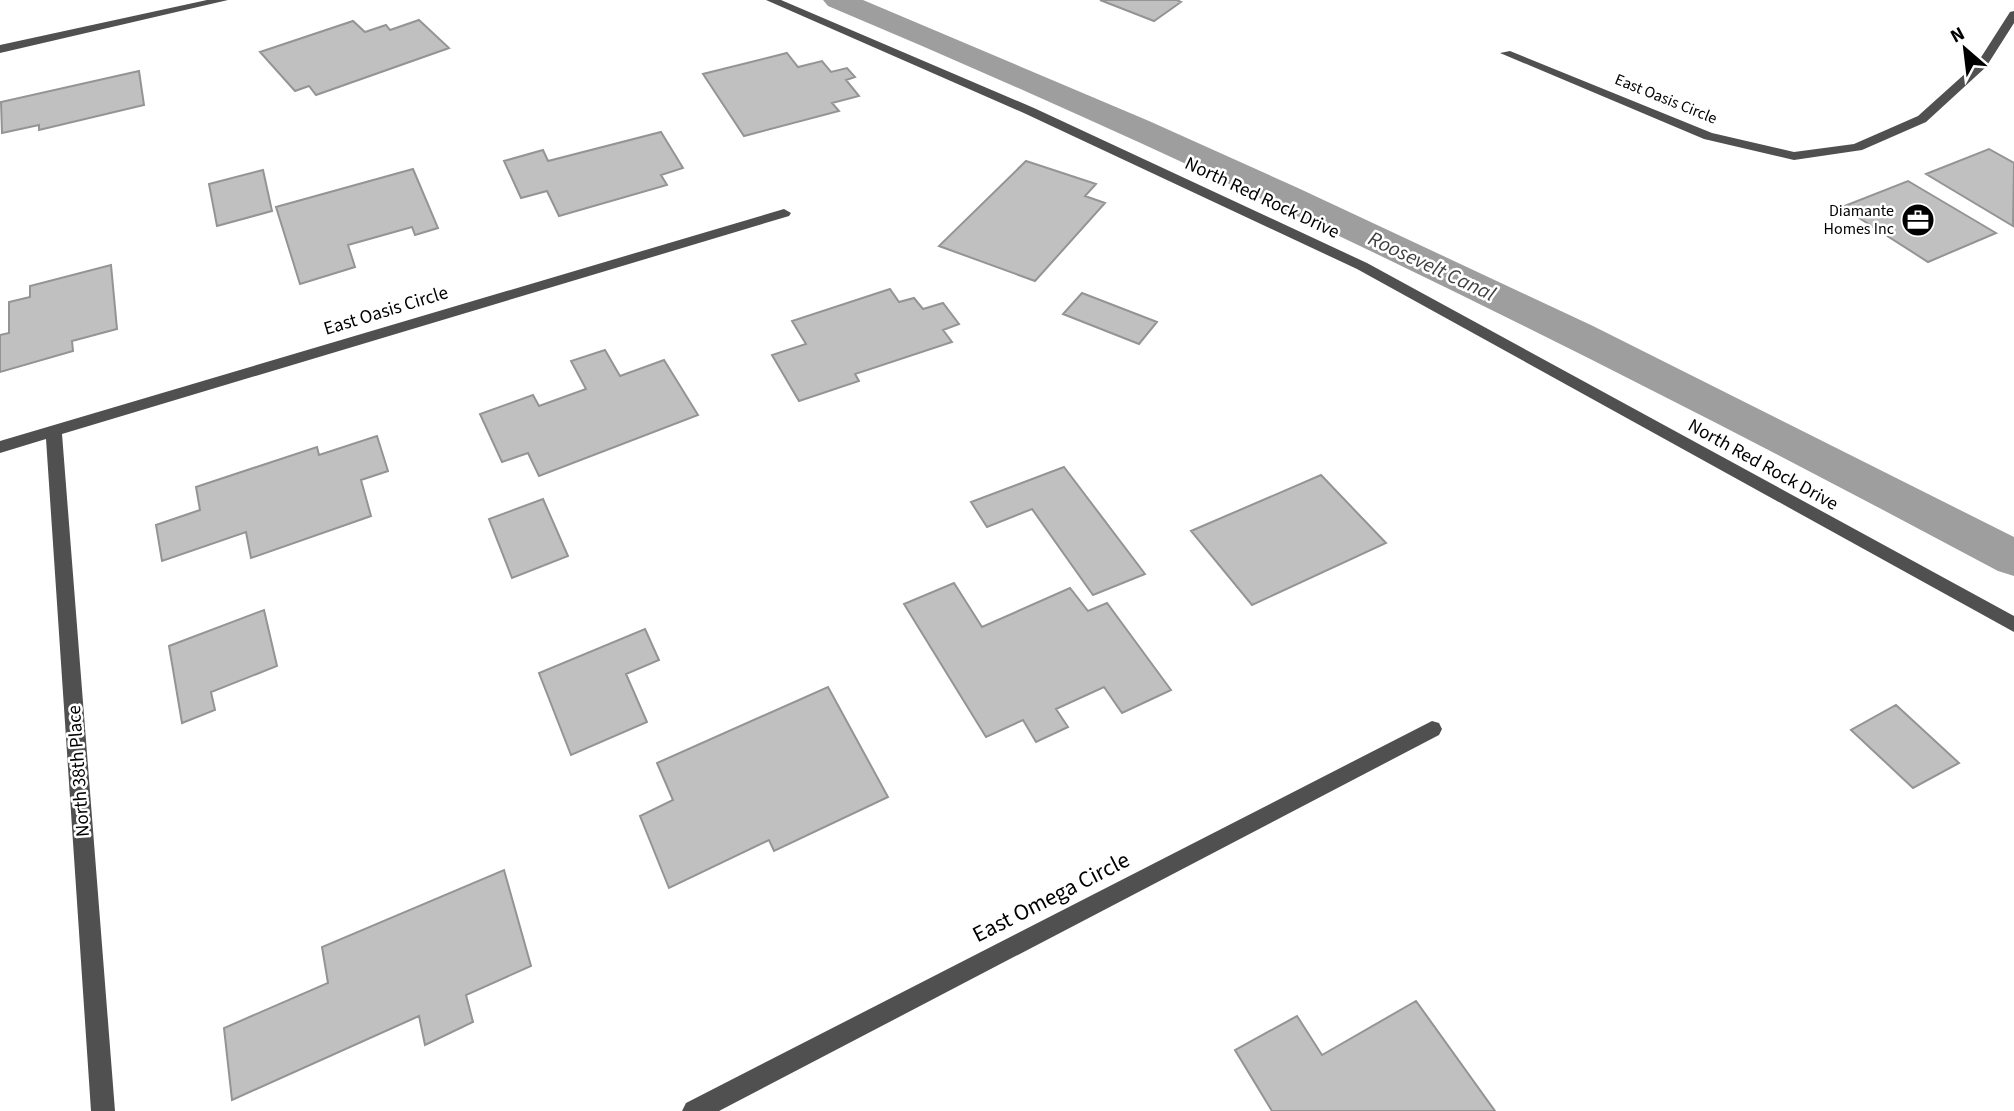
<svg xmlns="http://www.w3.org/2000/svg" width="2014" height="1111" font-family="'Source Sans 3',sans-serif">
  <style>
    .lines { fill: none; stroke-linecap: round; stroke-linejoin: round }
    .canal { fill: #9e9e9e; fill-rule: evenodd }
    .building { fill: #c0c0c0; stroke: #949494; stroke-width: 2 }
    .minor { fill: #505050; fill-rule: evenodd }
    .labels { text-anchor: middle; dominant-baseline: central; stroke-width: 5; stroke-linejoin: round; paint-order: stroke }
    .far-street-label { font-size: 16px; fill: #000; stroke: #fff }
    .far-poi-label { font-size: 16px; fill: #000; stroke: #fff; text-anchor: end }
    .street-label { font-size: 19px; fill: #000; stroke: #fff }
    .water-label { font-size: 21px; font-style: italic; fill: #3f3f3f; stroke: #fff }
    .near-street-label { font-size: 23px; fill: #000; stroke: #fff }
  </style>
  <rect width="100%" height="100%" fill="#fff"/>
  <g class="lines">
    <path class="canal" d="M823 0H863L1149 121 1298 188 1593 326 2014 537V576L1998 571C1615 366 1228 174 828 6Z"/>
  </g>
  <path class="building" d="M1100 0H1177L1181 2 1154 21Z
    M419 20 449 48 316 95 309 86 295 91 260 52 353 21 365 32 386 25 390 30Z
    M787 53 798 67 822 61 831 72 847 68 855 77 846 80 859 96 832 103 839 111 744 136 703 74Z
    M139 71 144 105 39 130V125L2 133 1 102Z
    M661 132 683 168 661 175 667 185 559 216 547 191 521 198 504 161 543 150 548 161Z
    M1989 149 2014 163 2013 226 1926 174Z
    M1026 161 1096 184 1085 196 1105 203 1035 281 939 246Z
    M413 169 438 228 415 235 412 227 348 245 355 267 300 284 276 207Z
    M263 170 272 211 217 226 209 184Z
    M1908 181 1996 233 1928 262 1842 207Z
    M111 265 117 329 72 341 73 351 0 372V335L9 333V302L30 297V286Z
    M890 289 899 302 914 298 923 309 943 303 959 324 943 330 952 342 855 374 859 381 799 401 772 355 806 344 792 321Z
    M1082 293 1157 322 1139 344 1063 314Z
    M605 350 620 376 664 360 698 415 539 476 528 453 502 462 480 414 533 395 539 406 586 389 571 361Z
    M377 436 388 471 361 480 371 516 251 558 246 532 162 561 156 525 200 510 196 487 317 447 319 455Z
    M1064 467 1145 574 1093 595 1032 509 987 527 971 502Z
    M1321 475 1386 543 1252 605 1191 531Z
    M543 499 568 556 512 578 489 519Z
    M954 583 982 627 1070 588 1088 611 1107 603 1171 690 1122 713 1104 687 1056 709 1068 727 1036 742 1023 720 986 737 904 604Z
    M264 610 277 666 211 692 215 710 182 723 169 646Z
    M645 629 659 660 626 674 647 722 571 755 539 673Z
    M828 687 888 797 774 851 769 840 669 888 640 816 673 800 657 763Z
    M1896 705 1959 763 1913 788 1851 730Z
    M504 870 531 966 466 995 473 1022 425 1045 419 1016 232 1100 224 1028 328 983 322 947Z
    M1416 1001 1495 1111H1272L1235 1050 1297 1016 1322 1055Z"/>
  <g class="lines">
    <path class="minor" d="M207 0H228L0 53V45Z
      M766 0H781L1034 108 1367 263 2014 616V632L1357 269 1026 114Z
      M2014 11V23L1986 67 1926 122 1862 150 1794 160 1704 139 1500 53 1510 51 1712 133 1794 152 1854 144 1918 116 1978 62 2010 12Z
      M784 209 791 213 789 216 62 434 115 1111H91L46 439 0 453V441Z
      M1432 721 1439 723 1442 729 1439 735 719 1111H682L686 1103Z"/>
  </g>
  <defs>
    <symbol id="office-disc" viewBox="-11 -11 22 22"><circle r="9.5" fill="#000" stroke="#fff"/><path d="M-6-3h4V-5.5h4V-3h4V5H-6ZM-1-4.5V-3h2v-1.5ZM-6 0V1H6V0Z" fill="#fff"/></symbol>
  </defs>
  <g fill-rule="evenodd">
    <use href="#office-disc" x="1899" y="201" width="38" height="38"/>
  </g>
  <g class="labels">
    <g class="far-street-label">
      <text transform="translate(1666 99) rotate(22)">East Oasis Circle</text>
    </g>
    <g class="far-poi-label">
      <text x="1894" y="211">Diamante<tspan x="1894" dy="18">Homes Inc</tspan></text>
    </g>
    <g class="street-label">
      <text transform="translate(1262 198) rotate(25)">North Red Rock Drive</text>
      <text transform="translate(386 311) rotate(-17)">East Oasis Circle</text>
      <text transform="translate(1763 465) rotate(29)">North Red Rock Drive</text>
      <text transform="translate(79 771) rotate(-94)">North 38th Place</text>
    </g>
    <g class="water-label">
      <text transform="translate(1432 266) rotate(25)">Roosevelt Canal</text>
    </g>
    <g class="near-street-label">
      <text transform="translate(1051 897) rotate(-27)">East Omega Circle</text>
    </g>
  </g>
  <g transform="translate(1965 49) rotate(332)" stroke="#ffffff" stroke-width="5" paint-order="stroke">
  <path d="M0-5L12 26L0 18L-12 26Z" fill="#000000"/>
  <text y="-10" font-size="19" font-weight="bold" text-anchor="middle" fill="#000000">N</text>
  </g>
</svg>
